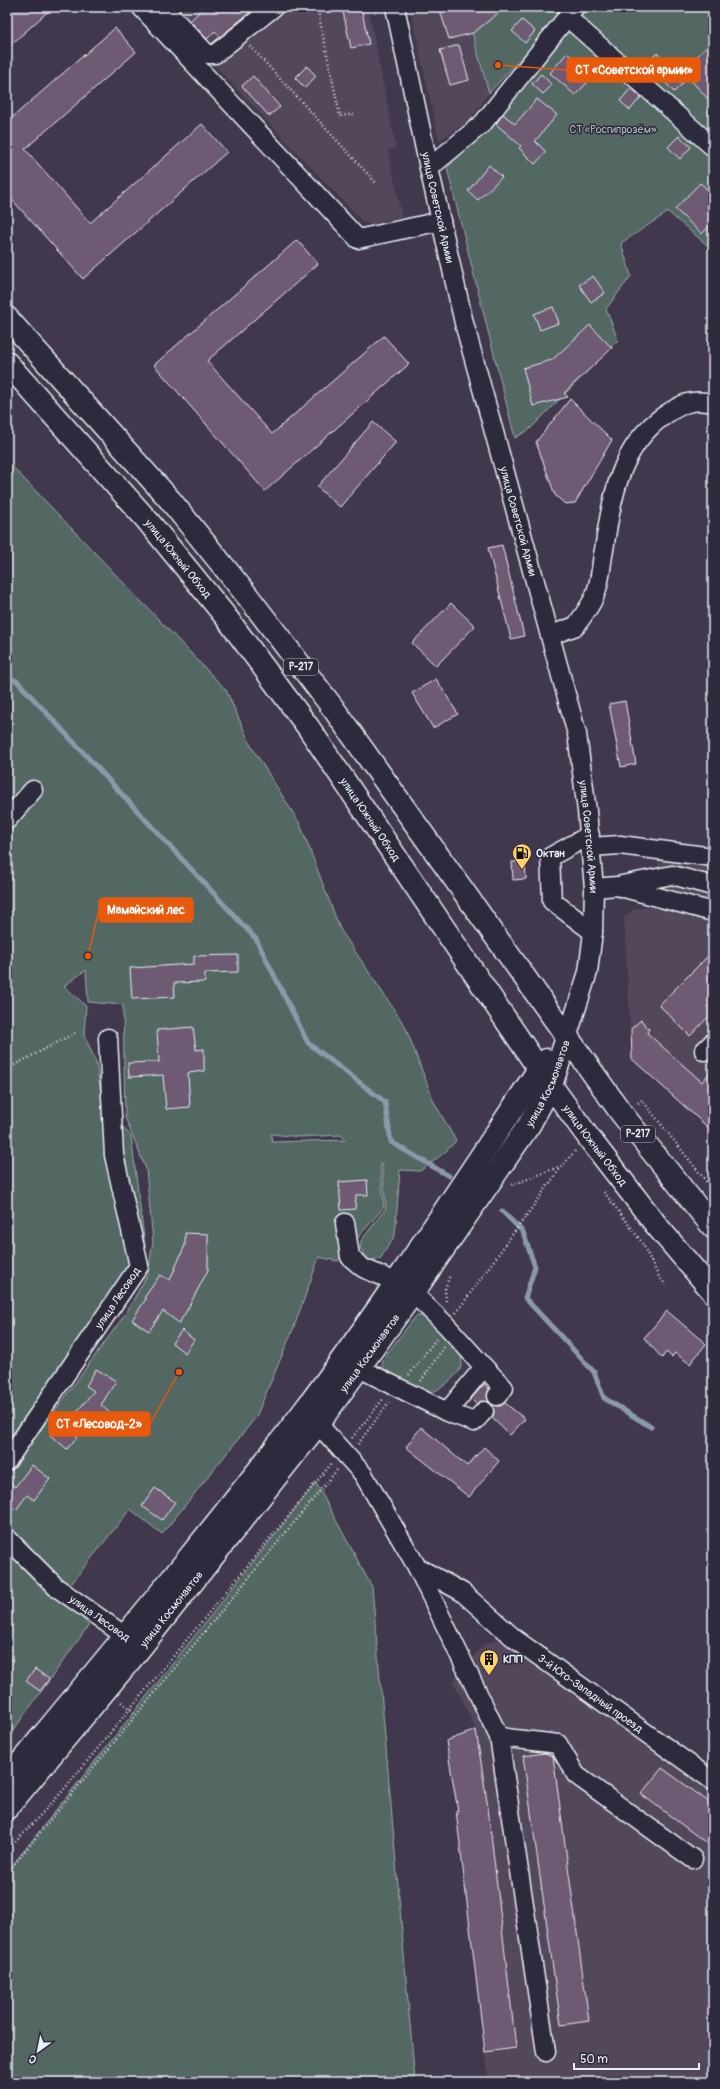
<svg xmlns="http://www.w3.org/2000/svg" width="720" height="2089" font-family="Pangolin,sans-serif">
  <style>
    .built { fill: #52465b }
    .green { fill: #526862; stroke: #9dacad; fill-rule: evenodd }
    .lines { fill: none; stroke-linecap: round; stroke-linejoin: round }
    .stream { stroke: #8b9aab; stroke-width: 5 }
    .building { fill: #6e5a72; stroke: #e8f1f8 }
    .minor-casing { stroke: #e8f1f8; stroke-width: 21 }
    .major-casing { stroke: #e8f1f8; stroke-width: 25 }
    .path { stroke: #e8f1f8; stroke-width: 2.5; stroke-dasharray: 1 3; stroke-linecap: butt }
    .minor { stroke: #2f2a3d; stroke-width: 18 }
    .major { stroke: #2f2a3d; stroke-width: 22 }
    .labels { text-anchor: middle; dominant-baseline: central; stroke-width: 3; stroke-linejoin: round; paint-order: stroke }
    .shield { fill: #2f2a3d; stroke: #b0b5c0; stroke-width: 1 }
    .shield-label { font-size: 10px; font-weight: bold; fill: #e8f1f8 }
    .park-label { font-size: 11px; fill: #acbabc; stroke: #2f2a3d }
    .street-label { font-size: 11px; fill: #e8f1f8; stroke: #2f2a3d }
    .poi-label { font-size: 11px; font-weight: bold; fill: #e8f1f8; stroke: #2f2a3d; text-anchor: start }
    .leader { fill: none; stroke: #e8590c; stroke-width: 1.5 }
    .callout-dot { fill: #e8590c; stroke: #2f2a3d; stroke-width: 1.5 }
    .callout { fill: #e8590c; stroke: #e8590c; stroke-width: 1.5 }
    .callout-label { font-size: 12px; text-anchor: middle; font-weight: bold; fill: #fff }
  </style>
  <rect width="100%" height="100%" fill="#42384d"/>
  <filter id="ink" filterUnits="userSpaceOnUse"><feTurbulence type="fractalNoise" baseFrequency=".025" numOctaves="2"/><feDisplacementMap in="SourceGraphic" scale="8" xChannelSelector="R" yChannelSelector="G"/><feConvolveMatrix kernelMatrix="1 2 1 2 8 2 1 2 1" color-interpolation-filters="sRGB"/></filter>
  <g filter="url(#ink)">
    <path class="built" d="M159 7H368L396 148 388 150 402 217 371 225 362 221Z
      M410 7H465L489 93 470 120 439 141Z
      M658 857 713 863V1132L632 1059 624 918 634 909 649 907V903H657Z
      M498 1640 521 1650 713 1791V2082H489L456 1811 457 1807 446 1741 476 1730 453 1681 484 1644Z"/>
    <path class="green" d="M465 7H563L541 36 489 93Z
      M584 7H713V250L668 212 621 243 631 276 606 309 618 340 530 429 515 438 447 168 487 126Z
      M7 461 226 690 251 746 300 824 340 929 405 1026 434 1102 456 1141 444 1153 420 1171 400 1170 395 1235 380 1259 369 1260 360 1248 361 1241 386 1208 382 1164H380L384 1207 338 1261 319 1257 294 1327 256 1417 162 1534 130 1509 61 1597 89 1625 7 1739V1477L126 1313 148 1274 153 1241 146 1169 125 1117 123 1005 88 1002 86 970 64 986 86 1006 84 1035 96 1062 103 1106 131 1136 145 1246 7 1442ZM271 1134 301 1137 341 1135 346 1140 272 1142Z
      M416 1316H421L428 1319 461 1356C462 1361 462 1366 459 1371 453 1379 437 1394 426 1392 414 1389 388 1376 382 1365L385 1356Z
      M316 1483 372 1587 415 2082H7V1872Z"/>
    <g class="lines">
      <path class="stream" d="M7 677 17 681 256 939 308 1043 385 1102 391 1142 449 1176
        M502 1211 523 1232 535 1267 525 1298 594 1372 604 1398 651 1427"/>
    </g>
    <path class="building" d="M7 7H53L7 48Z
      M204 7H256L220 37 215 31 207 39 190 21Z
      M342 7H361L369 44 351 48Z
      M439 7H506L473 33 449 39Z
      M522 20 535 31 525 43 512 31Z
      M115 28 136 52 25 149 90 223 202 124 227 152 83 279 7 194V122Z
      M713 41V104L682 71Z
      M459 45 469 80 450 85 440 50Z
      M567 53 594 76 575 95 550 73Z
      M657 53 685 81 674 92 661 78 656 82 642 69Z
      M307 66 316 76 305 88 295 78Z
      M541 74 552 85 543 94 532 84Z
      M253 76 280 107 269 116 242 86Z
      M631 88 641 97 630 110 620 101Z
      M537 99 557 115 535 141 546 152 535 164 519 148 521 146 496 124 503 114 515 124Z
      M679 136 691 147 680 159 668 147Z
      M489 165 502 177 478 200 468 191Z
      M700 183 713 194V222L702 234 675 209Z
      M297 240 318 264 207 361 272 434 384 336 409 364 265 491 154 365Z
      M593 276 605 293 591 302 579 285Z
      M553 307 559 323 540 330 534 314Z
      M590 325 612 348 564 393 568 397 533 406 523 368 552 360Z
      M570 399 612 440 575 503 565 504 555 495 536 442Z
      M373 422 396 442 340 507 317 487Z
      M502 545 524 636 511 639 488 548Z
      M451 603 475 626 436 666 412 643Z
      M436 679 458 714 433 728 412 693Z
      M625 701 636 764 621 767 609 704Z
      M525 861 526 879 513 880 512 862Z
      M713 951V1012L690 1036 659 1005Z
      M238 955V972L205 973V982L174 983 175 997 132 999 130 968 194 964V956Z
      M641 1020 649 1029 647 1033 702 1082 713 1069V1132L632 1059 631 1029Z
      M193 1027 196 1050 204 1049V1071L188 1073 190 1107 166 1109 163 1075 129 1077 128 1063 159 1062 157 1030Z
      M367 1180 368 1195H356L355 1209 341 1210 339 1182Z
      M185 1233 208 1234V1270L186 1312 179 1323 163 1311 149 1331 132 1320 146 1299 144 1298 160 1275 170 1280 185 1245Z
      M667 1311 706 1344 690 1364 675 1353 672 1357 666 1352 662 1358 644 1338Z
      M182 1330 194 1340 185 1353 172 1343Z
      M96 1369 116 1381 101 1405 110 1413 92 1435 84 1429 67 1449 50 1435 65 1418 69 1421 94 1391 86 1386Z
      M484 1384 489 1389 487 1394 489 1402 481 1401 476 1404 471 1399Z
      M505 1403 525 1419 510 1435 492 1418 494 1413 492 1405 500 1406Z
      M421 1427 467 1466 484 1447 499 1461 469 1497 406 1447Z
      M32 1465 50 1479 34 1500 27 1495 16 1510 7 1503V1480L15 1487Z
      M155 1488 175 1502 162 1520 142 1506Z
      M35 1669 49 1679 40 1691 26 1681Z
      M476 1730 488 1808 516 2048 485 2052 456 1811H458L446 1741Z
      M545 1753 553 1756 589 2021 561 2025 523 1756Z
      M662 1768 713 1805V1848L641 1794Z"/>
    <g class="lines">
      <defs>
        <g id="minor">
          <path d="M141 7 358 239 441 221"/>
          <path d="M166 7 170 15 207 54H215L274 7"/>
          <path id="s1" d="M395 7 429 168 464 323 577 734 587 811 594 888 593 932 588 972 567 1038"/>
          <path d="M567 17 713 147"/>
          <path d="M429 168 483 123 575 7"/>
          <path d="M551 635 576 626C582 616 593 604 596 592 601 579 601 564 604 550 611 500 620 445 665 415 683 403 691 399 713 403"/>
          <path d="M7 820 33 790"/>
          <path d="M590 835 550 857 552 901 593 932"/>
          <path d="M591 847 620 845 713 857"/>
          <path d="M622 885 672 875 713 886"/>
          <path d="M594 888 617 886 713 912"/>
          <path d="M704 1051 713 1042"/>
          <path d="M345 1223 350 1257 363 1268 396 1282"/>
          <path d="M484 1367 504 1388 497 1396"/>
          <path d="M359 1368 447 1412 484 1367 446 1325 413 1293"/>
          <path d="M447 1412 474 1422 484 1411"/>
          <path id="s2" d="M318 1424 363 1474 417 1567 462 1592 515 1639 713 1781"/>
          <path id="s3" d="M7 1461 139 1266 114 1155 108 1038"/>
          <path id="s4" d="M7 1538 56 1587 135 1643"/>
          <path d="M417 1567 499 1737 546 2052"/>
          <path d="M499 1737 558 1744 576 1775 693 1859"/>
        </g>
        <g id="major">
          <path d="M7 318 170 500 249 598 333 708 622 1114 713 1227"/>
          <path id="s5" d="M7 363 147 520 226 617 308 727 539 1069 589 1138 657 1226 713 1292"/>
          <path d="M7 1779C107 1658 209 1536 304 1411 387 1301 462 1184 539 1069L547 1060"/>
          <path id="s6" d="M7 1808 141 1647 318 1424 413 1293 529 1125 551 1085 567 1038"/>
        </g>
      </defs>
      <use href="#minor" class="minor-casing"/>
      <use href="#major" class="major-casing"/>
      <path class="path" d="M317 7 340 116 356 114
        M250 46 377 184
        M7 1069 77 1032
        M638 1103 642 1100 713 1190
        M512 1185 561 1166
        M604 1192 641 1241 659 1277 666 1285
        M446 1301 445 1289 450 1275
        M456 1313 562 1166 575 1151
        M409 1375 436 1339
        M421 1381 444 1347
        M352 1438 384 1398
        M358 1444 389 1402
        M121 1702 136 1714
        M7 1851 61 1793 331 1464
        M7 1873 337 1470"/>
      <use href="#minor" class="minor"/>
      <use href="#major" class="major"/>
    </g>
  </g>
  <defs>
    <symbol id="fuel-pin" viewBox="-11 -11 22 30"><path d="M0 17L-7.5 6A9.5 9.5 0 1 1 7.5 6Z" fill="#ffd166" stroke="#2f2a3d"/><path d="M-5.5-6h7V0h2V4h1.3V-2.5L3-4.5l.8-.8L6-3V5H2.5V1h-1V6h-7ZM-4.2-4.7v3.2H.2V-4.7Z" fill="#111"/></symbol>
    <symbol id="building-pin" viewBox="-11 -11 22 30"><path d="M0 17L-7.5 6A9.5 9.5 0 1 1 7.5 6Z" fill="#ffd166" stroke="#2f2a3d"/><path d="M-4-6H4V6H1V3H-1V6H-4ZM-2.5-4.3h1.7v1.8h-1.7ZM.8-4.3h1.7v1.8H.8ZM-2.5-1h1.7V.8h-1.7ZM.8-1h1.7V.8H.8Z" fill="#111"/></symbol>
  </defs>
  <g fill-rule="evenodd">
    <use href="#fuel-pin" x="511" y="842" width="22" height="30"/>
    <use href="#building-pin" x="478" y="1648" width="22" height="30"/>
  </g>
  <g class="labels">
    <g class="shield">
      <rect x="284" y="659" width="34" height="16" rx="3"/>
      <rect x="621" y="1126" width="34" height="16" rx="3"/>
    </g>
    <g class="shield-label">
      <text x="301" y="667">Р-217</text>
      <text x="638" y="1134">Р-217</text>
    </g>
    <g class="park-label">
      <text x="613" y="129">СТ «Росгипрозём»</text>
    </g>
    <g class="street-label">
      <text stroke="none"><textPath href="#s1" startOffset="205">улица Советской Армии</textPath></text>
      <text stroke="none"><textPath href="#s1" startOffset="529">улица Советской Армии</textPath></text>
      <text stroke="none"><textPath href="#s5" startOffset="260">улица Южный Обход</textPath></text>
      <text stroke="none"><textPath href="#s5" startOffset="584">улица Южный Обход</textPath></text>
      <text stroke="none"><textPath href="#s1" startOffset="853">улица Советской Армии</textPath></text>
      <text stroke="none"><textPath href="#s6" startOffset="906">улица Космонавтов</textPath></text>
      <text stroke="none"><textPath href="#s5" startOffset="980">улица Южный Обход</textPath></text>
      <text stroke="none"><textPath href="#s3" startOffset="197">улица Лесовод</textPath></text>
      <text stroke="none"><textPath href="#s6" startOffset="582">улица Космонавтов</textPath></text>
      <text stroke="none"><textPath href="#s6" startOffset="258">улица Космонавтов</textPath></text>
      <text stroke="none"><textPath href="#s4" startOffset="123">улица Лесовод</textPath></text>
      <text stroke="none"><textPath href="#s2" startOffset="390">3-й Юго-Западный проезд</textPath></text>
    </g>
    <g class="poi-label">
      <text x="536" y="853">Октан</text>
      <text x="503" y="1659">КПП</text>
    </g>
  </g>
  <path class="leader" d="M498 65L567 70M88 956L99 910M179 1372L150 1424"/>
  <g class="callout-dot">
    <circle cx="498" cy="65" r="4"/>
    <circle cx="88" cy="956" r="4"/>
    <circle cx="179" cy="1372" r="4"/>
  </g>
  <g class="callout">
    <rect x="567" y="58" width="133" height="24" rx="4"/>
    <rect x="99" y="898" width="94" height="24" rx="4"/>
    <rect x="49" y="1412" width="101" height="24" rx="4"/>
  </g>
  <g class="callout-label">
    <text x="634" y="74">СТ «Советской армии»</text>
    <text x="146" y="914">Мамайский лес</text>
    <text x="99" y="1428">СТ «Лесовод-2»</text>
  </g>
  <rect width="720" height="2089" fill="none" stroke="#2f2a3d" stroke-width="24"/>
  <rect x="12" y="12" width="696" height="2065" fill="none" stroke="#e8f1f8" stroke-width="1.5" filter="url(#ink)"/>
  <g transform="translate(38 2051) rotate(213)" stroke="#2f2a3d" stroke-width="3" paint-order="stroke">
  <path d="M0-3L7 15L0 10L-7 15Z" fill="#e8f1f8"/>
  <text y="-6" font-size="11" font-weight="bold" text-anchor="middle" fill="#e8f1f8">С</text>
  </g>
  <path d="M574 2063v6h125v-6" fill="none" stroke="#e8f1f8" stroke-width="2"/>
  <text x="580" y="2063" font-size="12" fill="#e8f1f8" stroke="#2f2a3d" stroke-width="3" paint-order="stroke">50 m</text>
</svg>
